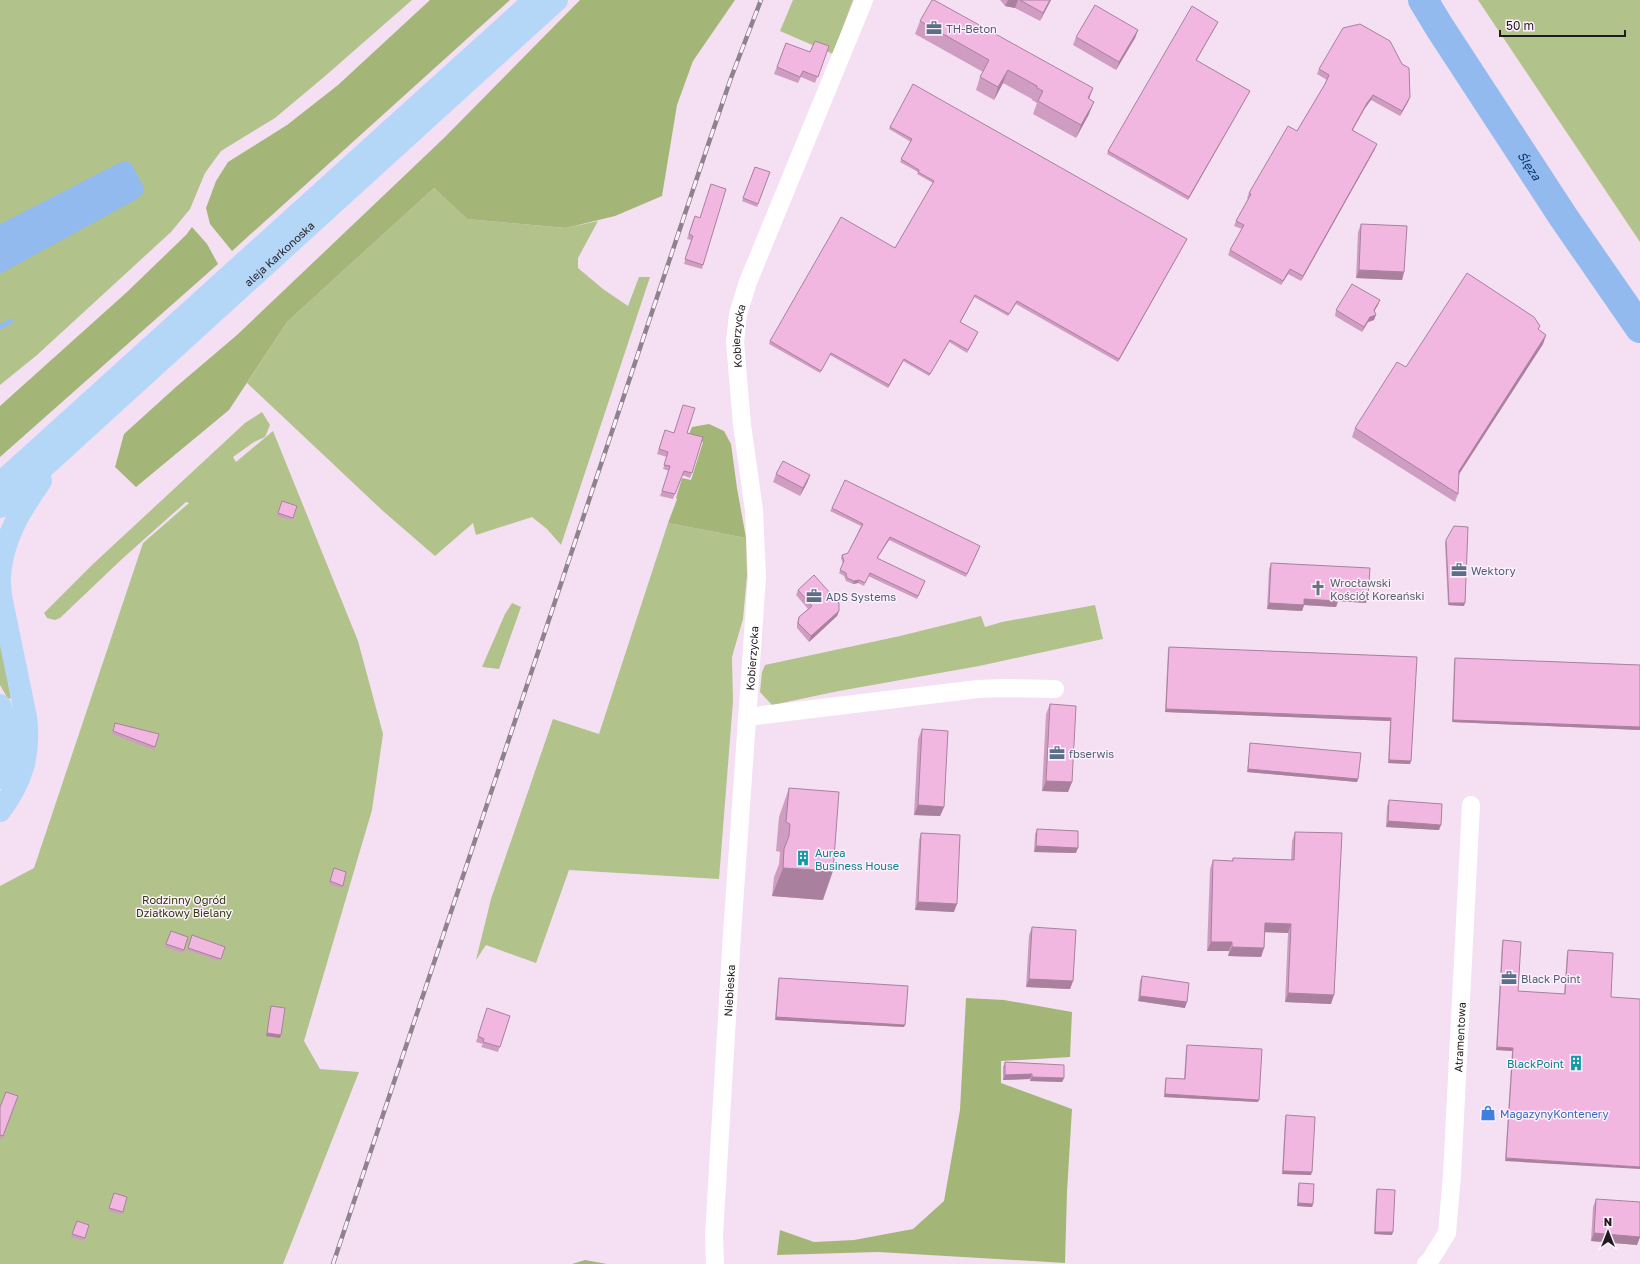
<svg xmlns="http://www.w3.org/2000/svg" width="1640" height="1264" font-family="'Golos Text',sans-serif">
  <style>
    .green { fill: #b1c28b }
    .forest { fill: #a3b678 }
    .water { fill: #93baee }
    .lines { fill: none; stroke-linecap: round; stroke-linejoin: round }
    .stream { stroke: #93baee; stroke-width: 5 }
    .river { stroke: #93baee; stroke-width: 30 }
    .street { stroke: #fff; stroke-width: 18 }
    .primary { stroke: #b4d7f8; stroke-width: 22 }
    .rail-casing { stroke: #8f818e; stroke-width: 4.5 }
    .rail { stroke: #fdf0fc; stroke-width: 3; stroke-dasharray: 9; stroke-linecap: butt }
    .wall { fill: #cf9dc2 }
    .shaded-wall { fill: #a9809e }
    .building { fill: #f1b7e1; stroke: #a9809e }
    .labels { text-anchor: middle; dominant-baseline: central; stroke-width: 3; stroke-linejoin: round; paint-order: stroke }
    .service-label { font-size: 11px; fill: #4e5e75; stroke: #fdf0fc; text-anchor: start }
    .street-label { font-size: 11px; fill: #221a21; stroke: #fdf0fc }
    .worship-label { font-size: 11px; fill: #5b616d; stroke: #fdf0fc; text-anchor: start }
    .culture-label { font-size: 11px; fill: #0d838f; stroke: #fdf0fc; text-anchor: start }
    .park-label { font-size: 11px; fill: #2f3b0c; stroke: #fdf0fc }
    .shop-label { font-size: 11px; fill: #366cbe; stroke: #fdf0fc; text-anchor: start }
    .water-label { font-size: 12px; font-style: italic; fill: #003470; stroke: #fdf0fc }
  </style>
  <rect width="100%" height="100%" fill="#f5e0f3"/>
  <path class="green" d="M0 0H412L324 77 275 118 221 151 205 173 190 209 171 232 37 355 0 385Z
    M793 0H853L833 54 780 31Z
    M1478 0H1640V242Z
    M434 188 467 219 566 228 598 221 578 258V268L603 289 628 306 639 277H650L561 545 547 529 532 517 476 535 473 523 435 556 383 511 247 383 287 322Z
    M262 412 270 425 265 437 254 442 233 457 236 462 273 431 358 641 383 734 372 810 304 1041 320 1069 359 1072 283 1264H0V886L34 868 143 543 189 503 186 502 122 559 60 618 55 620 47 618 44 613 92 565 245 423Z
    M668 523 746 538 747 575 743 619 732 657 733 701 719 879 569 870 536 963 486 945 476 960 491 899 553 719 599 734Z
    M512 603 521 607 499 669 482 667 505 614Z
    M1095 605 1103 639 979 666 839 691 772 705 760 692 762 672 765 665 900 636 981 616 985 627 1002 622Z
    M0 631 11 698 8 699 0 685Z"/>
  <path class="forest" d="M430 0H510L232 251 210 224 206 208 216 181 228 162 287 125 338 85Z
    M580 0H735L693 61 677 105 662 196 615 216 566 228 467 219 434 188 287 322 229 410 136 487 115 467 124 434 177 386 237 335 445 137Z
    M192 227 207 244 218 264 0 457V406L127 292 186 235Z
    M709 424 724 431 731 444 737 488 746 538 668 523 677 499 676 498 682 478 691 480 703 442 688 436 692 427Z
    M966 998 1004 1000 1072 1012 1070 1057 1001 1061V1083L1072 1109 1067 1192 1065 1263 878 1252 777 1255 780 1230 814 1242 854 1240 913 1229 944 1201 960 1110Z
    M585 1260 607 1264H572Z"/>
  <path class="water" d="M125 161 131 163 144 187V192L137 199 0 274V224L117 164Z"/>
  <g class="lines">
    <path class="stream" d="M0 327 11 321"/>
    <path class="river" id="s1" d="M1423 0 1440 28 1564 218 1640 328"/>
    <g class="street">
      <path d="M747 717 978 689 1005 688 1055 689"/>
      <path id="s2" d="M715 1264 714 1235 732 934 757 577 754 510 742 425 735 342 738 314 748 282 864 0"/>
      <path id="s3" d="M1426 1264 1429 1262 1447 1233 1452 1175 1471 805"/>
    </g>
    <g class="primary">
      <path d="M0 483 534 0"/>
      <path id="s4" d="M0 507 557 0"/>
      <path d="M0 577C2 540 20 511 41 481"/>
      <path d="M0 583 1 596 26 717C31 754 22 782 0 811"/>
      <path d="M0 705C10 728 9 755 0 778"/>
    </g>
    <defs>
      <path id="rail" d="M333 1264 707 148 731 78 761 0"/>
    </defs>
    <use href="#rail" class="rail-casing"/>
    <use href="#rail" class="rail"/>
  </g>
  <path class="wall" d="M1000 0H1051L1040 21 1015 8 1005 6Z
    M920 21 1093 88 1089 99V114L1076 138 1033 114 1037 103 1032 100V99L1003 83 994 100 976 90 980 77 983 72 915 34Z
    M1217 24 1196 60 1250 91 1188 200 1107 154 1108 151Z
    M1138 30 1135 38 1116 70 1073 45 1076 37Z
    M786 43 810 52 829 46 815 83 801 77 798 83 774 74Z
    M1319 69 1410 97 1408 102 1400 116 1371 100 1365 108 1353 130 1375 149 1301 281 1288 274 1281 285 1228 255 1230 250 1242 229 1234 226 1236 221 1248 199 1247 198 1249 193 1297 131 1325 84 1327 80 1317 74Z
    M890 127 1187 239 1118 362 1016 304 1008 316 974 297 960 322 977 335 967 353 949 342 929 376 903 361 888 388 830 355 820 373 769 344 770 341 895 248 933 183 917 174 918 172 900 162 911 142 889 129Z
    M755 167 770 172 757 207 742 201Z
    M693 220 703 265 702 269 684 264 691 240 687 239Z
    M1361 224 1404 272 1402 280 1356 278 1358 232Z
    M1378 305 1374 311V320L1368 322 1362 332 1335 316 1336 310Z
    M1540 326 1538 330 1546 335 1543 344 1458 475V494L1455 502 1352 437 1355 428 1406 367Z
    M665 430 674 433H687L692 473 690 478 682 475 673 499 660 496 669 471 663 469 667 457 657 454Z
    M776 474 810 475 807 483 800 496 773 482Z
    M282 501 297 506 292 520 277 516Z
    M832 508 979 549 966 577 889 540 877 559 924 584 917 599 868 576 864 586 858 583 853 584 846 581 844 576 839 573 843 564 841 558 842 555 848 553 861 526 830 511Z
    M1446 540 1464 606 1448 605 1445 543Z
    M1271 563 1366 603 1338 601 1336 607 1304 605 1302 611 1267 609 1269 569Z
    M798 590 839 611 837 616 809 642 797 628V623L799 617 808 609 796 595Z
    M1169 647 1417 657 1411 761 1410 764 1388 763 1390 721 1165 712 1168 649Z
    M1455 658 1640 665V730L1452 722 1454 661Z
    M1050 704 1072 782 1068 792 1042 791 1046 714Z
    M115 723 159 734 154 750 112 734Z
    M922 729 944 807 940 816 914 815 918 739Z
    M1250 743 1358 779 1357 782 1247 772 1250 746Z
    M789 788 823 900 772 896 774 877 779 864 780 852 776 851 779 817Z
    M1389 800 1439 830 1386 827 1387 806Z
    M1037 829 1076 853 1034 852 1035 834Z
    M1295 832 1331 1004 1285 1002 1288 933 1265 932 1264 948 1261 957 1228 956 1229 951H1207L1210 869 1213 860 1232 861 1233 858 1291 860 1292 841Z
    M921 833 954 912 915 910 919 840Z
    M334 868 343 886 342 888 329 884Z
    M1032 927 1073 981 1070 989 1026 987 1029 935Z
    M171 931 188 937 183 953 165 947Z
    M192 935 221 959 220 961 187 950Z
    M1503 940 1518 991 1564 994 1567 953 1568 950 1613 953 1505 1161 1512 1051 1496 1050 1502 943Z
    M1142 976 1185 1008 1138 1001 1140 981Z
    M779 978 904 1027 775 1020 778 981Z
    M271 1006 281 1035 280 1038 266 1036 270 1009Z
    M487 1008 510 1016 498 1052 481 1047 483 1044 476 1042Z
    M1187 1045 1258 1102 1164 1097 1165 1081 1166 1078 1184 1079 1186 1048Z
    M1005 1062 1064 1078 1062 1082 1030 1081V1079L1003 1080V1067Z
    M18 1096 2 1139 0 1138V1107Z
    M1286 1115 1311 1175 1282 1174 1285 1118Z
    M1299 1183 1313 1204 1312 1207 1297 1206 1298 1185Z
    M1377 1189 1392 1235 1374 1234 1376 1192Z
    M114 1193 123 1212 122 1214 108 1211Z
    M1596 1199 1640 1237 1637 1245 1591 1241 1593 1207Z
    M77 1221 89 1225 84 1241 71 1237Z"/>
  <path class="shaded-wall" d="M1008 0H1018L1015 8 1005 6Z
    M1050 0H1051L1040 21 1043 13Z
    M1218 22 1217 24 1195 63 1196 60Z
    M1138 30 1135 38 1116 70 1119 62Z
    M1008 70 1003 83 994 100 998 87Z
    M1093 88 1088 101V98Z
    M1250 91 1249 93 1188 200 1189 197Z
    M1373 95 1371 100 1365 108 1350 134 1352 130 1367 103Z
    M1410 97 1408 102 1400 116 1402 111Z
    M1094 102 1089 114 1076 138 1081 125Z
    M1377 144 1375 149 1301 281 1303 276Z
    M1187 239 1186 241 1118 362 1119 359Z
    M1290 269 1288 274 1281 285 1283 281Z
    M1359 270 1404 272 1402 280 1356 278Z
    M975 295 974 297 959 325 960 322Z
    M1380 300 1378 305 1372 315 1374 310Z
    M1376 315 1374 320 1368 322 1362 332 1364 327 1370 317Z
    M1546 335 1543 344 1456 479 1459 471Z
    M904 359 903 361 888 388 889 385Z
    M810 475 807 483 800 496 803 488Z
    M890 537 889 540 875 561 877 558Z
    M859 580 858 583 853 584 854 581Z
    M1338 595 1368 597 1366 603 1338 601 1336 607 1304 605 1302 611 1267 609 1269 603Z
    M1449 603H1465L1464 606 1448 605Z
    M839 611 837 616 809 642 811 636Z
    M1166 709 1391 718 1390 721 1165 712Z
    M1453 720 1640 727V730L1452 722Z
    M1389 760 1411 761 1410 764 1388 763Z
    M1248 769 1358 779 1357 782 1247 772Z
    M1046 781 1072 782 1068 792 1042 791Z
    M918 805 944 807 940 816 914 815Z
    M1388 821 1441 825 1439 830 1386 827Z
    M1036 846 1078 848 1076 853 1034 852Z
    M783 868 833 871 823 900 772 896Z
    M918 902 957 904 954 912 915 910Z
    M1265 923 1291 924 1288 933 1262 932Z
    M1211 942H1232L1229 951H1207Z
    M1232 947 1264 948 1261 957 1228 956Z
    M1029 979 1073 981 1070 989 1026 987Z
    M1288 993 1334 995 1331 1004 1285 1002Z
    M1140 996 1187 1002 1185 1008 1138 1001Z
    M776 1017 905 1025 904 1027 775 1020Z
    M267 1033 281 1035 280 1038 266 1036Z
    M1497 1047 1513 1048 1512 1051 1496 1050Z
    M1032 1074 1030 1079 1003 1080 1005 1075Z
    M1032 1077 1064 1078 1062 1082 1030 1081Z
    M1165 1094 1259 1100 1258 1102 1164 1097Z
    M1506 1158 1640 1167V1169L1505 1161Z
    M1283 1171 1312 1172 1311 1175 1282 1174Z
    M1298 1203 1313 1204 1312 1207 1297 1206Z
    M1375 1232H1393L1392 1235 1374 1234Z
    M1594 1233 1640 1237 1637 1245 1591 1241Z"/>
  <path class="building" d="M932 0H934L1093 88 1088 98 1094 102 1081 125 1038 101 1043 91 1037 88V86L1008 70 998 87 980 77 989 60 920 21Z
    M1020 0H1050L1043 13Z
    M1095 5 1138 30 1119 62 1076 37Z
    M1192 6 1218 22 1196 60 1250 91 1189 197 1108 151Z
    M1360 24 1390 41 1402 64 1409 68 1410 97 1402 111 1373 95 1367 103 1352 130 1377 144 1303 276 1290 269 1283 281 1230 250 1244 225 1236 221 1251 194 1249 193 1288 126 1297 131 1325 84 1329 75 1319 69 1343 28Z
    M815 41 829 46 818 77 803 71 800 77 777 67 786 43 810 52Z
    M913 84 1187 239 1119 359 1017 301 1009 314 975 295 960 322 978 332 968 350 950 340 930 374 904 359 889 385 831 353 821 371 770 341 841 217 895 248 934 181 918 172 919 170 901 159 912 139 890 127Z
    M755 167 770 172 758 204 743 198Z
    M711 184 726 189 703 265 685 259 693 236 689 234 695 216 700 218Z
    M1361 224 1407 226 1404 272 1359 270Z
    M1467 273 1534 317 1540 326 1538 329 1546 335 1459 471 1458 494 1355 428 1397 362 1406 367Z
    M1352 284 1380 300 1374 310 1376 315 1370 317 1364 327 1336 310Z
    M683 405 695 408 687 433 703 437 692 473 684 471 675 494 662 491 670 466 664 465 668 452 659 449 665 430 674 433Z
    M783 461 810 475 803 488 776 474Z
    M845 480 980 546 967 574 890 537 877 558 925 581 918 596 870 573 865 583 859 580 854 581 847 578 846 573 840 570 844 561 842 555 848 553 863 524 832 508Z
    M282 501 297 506 293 518 278 513Z
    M1454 526 1468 527 1465 603H1449L1446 540Z
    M1271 563 1370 568 1368 597 1338 595V601L1304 599V605L1269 603Z
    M814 575 839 603V611L811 636 798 623 799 617 812 606 798 590Z
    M1169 647 1417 657 1411 761 1389 760 1391 718 1166 709Z
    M1455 658 1640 665V727L1453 720Z
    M1050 704 1076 706 1072 782 1046 781Z
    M115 723 159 734 155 747 113 731Z
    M922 729 948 731 944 807 918 805Z
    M1250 743 1361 753 1358 779 1248 769Z
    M789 788 839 792 833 871 783 868 784 849 789 836 790 824 786 822Z
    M1389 800 1442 804 1441 825 1388 821Z
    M1037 829 1078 831V848L1036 846Z
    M1295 832 1342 833 1334 995 1288 993 1291 924 1265 923 1264 948 1232 947V942H1211L1213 860 1233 861V858L1294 860Z
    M921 833 960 835 957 904 918 902Z
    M334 868 346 872 343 886 330 881Z
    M1032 927 1076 930 1073 981 1029 979Z
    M171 931 188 937 184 950 166 944Z
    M192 935 225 947 221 959 188 948Z
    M1503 940 1521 942 1518 991 1565 994 1568 950 1613 953 1611 997 1640 999V1167L1506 1158 1513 1048 1497 1047Z
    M1142 976 1189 983 1187 1002 1140 996Z
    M779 978 908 986 905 1025 776 1017Z
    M271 1006 285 1008 281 1035 267 1033Z
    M487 1008 510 1016 500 1047 483 1042 484 1039 478 1036Z
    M1187 1045 1262 1049 1259 1100 1165 1094 1166 1078 1185 1079Z
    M1005 1062 1064 1065V1078L1032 1077V1074L1005 1075Z
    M6 1092 18 1096 3 1136 0 1135V1107Z
    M1286 1115 1315 1117 1312 1172 1283 1171Z
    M1299 1183 1314 1184 1313 1204 1298 1203Z
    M1377 1189 1395 1190 1393 1232H1375Z
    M114 1193 127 1197 123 1212 109 1208Z
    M1596 1199 1640 1202V1237L1594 1233Z
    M77 1221 89 1225 85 1238 72 1234Z"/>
  <defs>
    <symbol id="office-bare" viewBox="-9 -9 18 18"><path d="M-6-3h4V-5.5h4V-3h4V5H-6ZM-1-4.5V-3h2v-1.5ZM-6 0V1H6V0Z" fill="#5c6f8a" stroke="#fdf0fc" stroke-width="2.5" paint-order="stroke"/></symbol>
    <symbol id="church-bare" viewBox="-9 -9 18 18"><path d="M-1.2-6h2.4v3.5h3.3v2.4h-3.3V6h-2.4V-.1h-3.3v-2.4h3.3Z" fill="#6b7280" stroke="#fdf0fc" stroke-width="2.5" paint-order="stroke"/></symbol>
    <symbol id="building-bare" viewBox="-9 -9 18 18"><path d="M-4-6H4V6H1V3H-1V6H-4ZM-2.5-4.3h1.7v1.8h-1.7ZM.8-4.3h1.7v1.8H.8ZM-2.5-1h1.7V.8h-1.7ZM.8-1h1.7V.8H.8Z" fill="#0f9aa8" stroke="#fdf0fc" stroke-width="2.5" paint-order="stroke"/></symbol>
    <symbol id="shop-bare" viewBox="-9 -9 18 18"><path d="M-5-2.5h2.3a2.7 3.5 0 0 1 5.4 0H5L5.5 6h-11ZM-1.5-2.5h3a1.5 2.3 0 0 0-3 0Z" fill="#3f7fe0" stroke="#fdf0fc" stroke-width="2.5" paint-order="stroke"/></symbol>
  </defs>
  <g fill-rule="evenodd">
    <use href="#office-bare" x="923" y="17" width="22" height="22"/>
    <use href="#office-bare" x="1448" y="559" width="22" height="22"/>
    <use href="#church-bare" x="1307" y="577" width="22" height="22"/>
    <use href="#office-bare" x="803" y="585" width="22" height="22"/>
    <use href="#office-bare" x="1046" y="742" width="22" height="22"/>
    <use href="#building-bare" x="792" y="847" width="22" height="22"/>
    <use href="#office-bare" x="1498" y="967" width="22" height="22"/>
    <use href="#building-bare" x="1565" y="1052" width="22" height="22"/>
    <use href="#shop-bare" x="1477" y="1102" width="22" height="22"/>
  </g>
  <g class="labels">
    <g class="service-label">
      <text x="946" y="28">TH-Beton</text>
      <text x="1471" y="570">Wektory</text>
      <text x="826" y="596">ADS Systems</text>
      <text x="1069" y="753">fbserwis</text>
      <text x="1521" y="978">Black Point</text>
    </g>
    <g class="street-label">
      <text stroke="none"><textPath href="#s4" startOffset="377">aleja Karkonoska</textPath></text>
      <text stroke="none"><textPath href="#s2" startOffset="931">Kobierzycka</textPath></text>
      <text stroke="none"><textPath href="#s2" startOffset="607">Kobierzycka</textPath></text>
      <text stroke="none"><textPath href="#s2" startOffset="274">Niebieska</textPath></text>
      <text stroke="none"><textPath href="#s3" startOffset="234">Atramentowa</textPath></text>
    </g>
    <g class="worship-label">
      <text x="1330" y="582">Wrocławski<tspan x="1330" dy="13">Kościół Koreański</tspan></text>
    </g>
    <g class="culture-label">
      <text x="815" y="852">Aurea<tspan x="815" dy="13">Business House</tspan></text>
      <text x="1564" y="1063" text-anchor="end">BlackPoint</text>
    </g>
    <g class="park-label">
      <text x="184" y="899">Rodzinny Ogród<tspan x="184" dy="13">Działkowy Bielany</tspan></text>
    </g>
    <g class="shop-label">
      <text x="1500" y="1113">MagazynyKontenery</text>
    </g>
    <g class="water-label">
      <text stroke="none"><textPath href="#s1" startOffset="197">Ślęza</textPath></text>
    </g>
  </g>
  <g transform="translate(1608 1232)" stroke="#fdf0fc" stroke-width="3" paint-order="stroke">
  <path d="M0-3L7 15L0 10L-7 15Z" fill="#221a21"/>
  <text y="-6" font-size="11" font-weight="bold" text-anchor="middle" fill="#221a21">N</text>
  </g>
  <path d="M1500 30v6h125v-6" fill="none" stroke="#221a21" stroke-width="2"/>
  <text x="1506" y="30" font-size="12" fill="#221a21" stroke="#fdf0fc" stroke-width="3" paint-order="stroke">50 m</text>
</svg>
